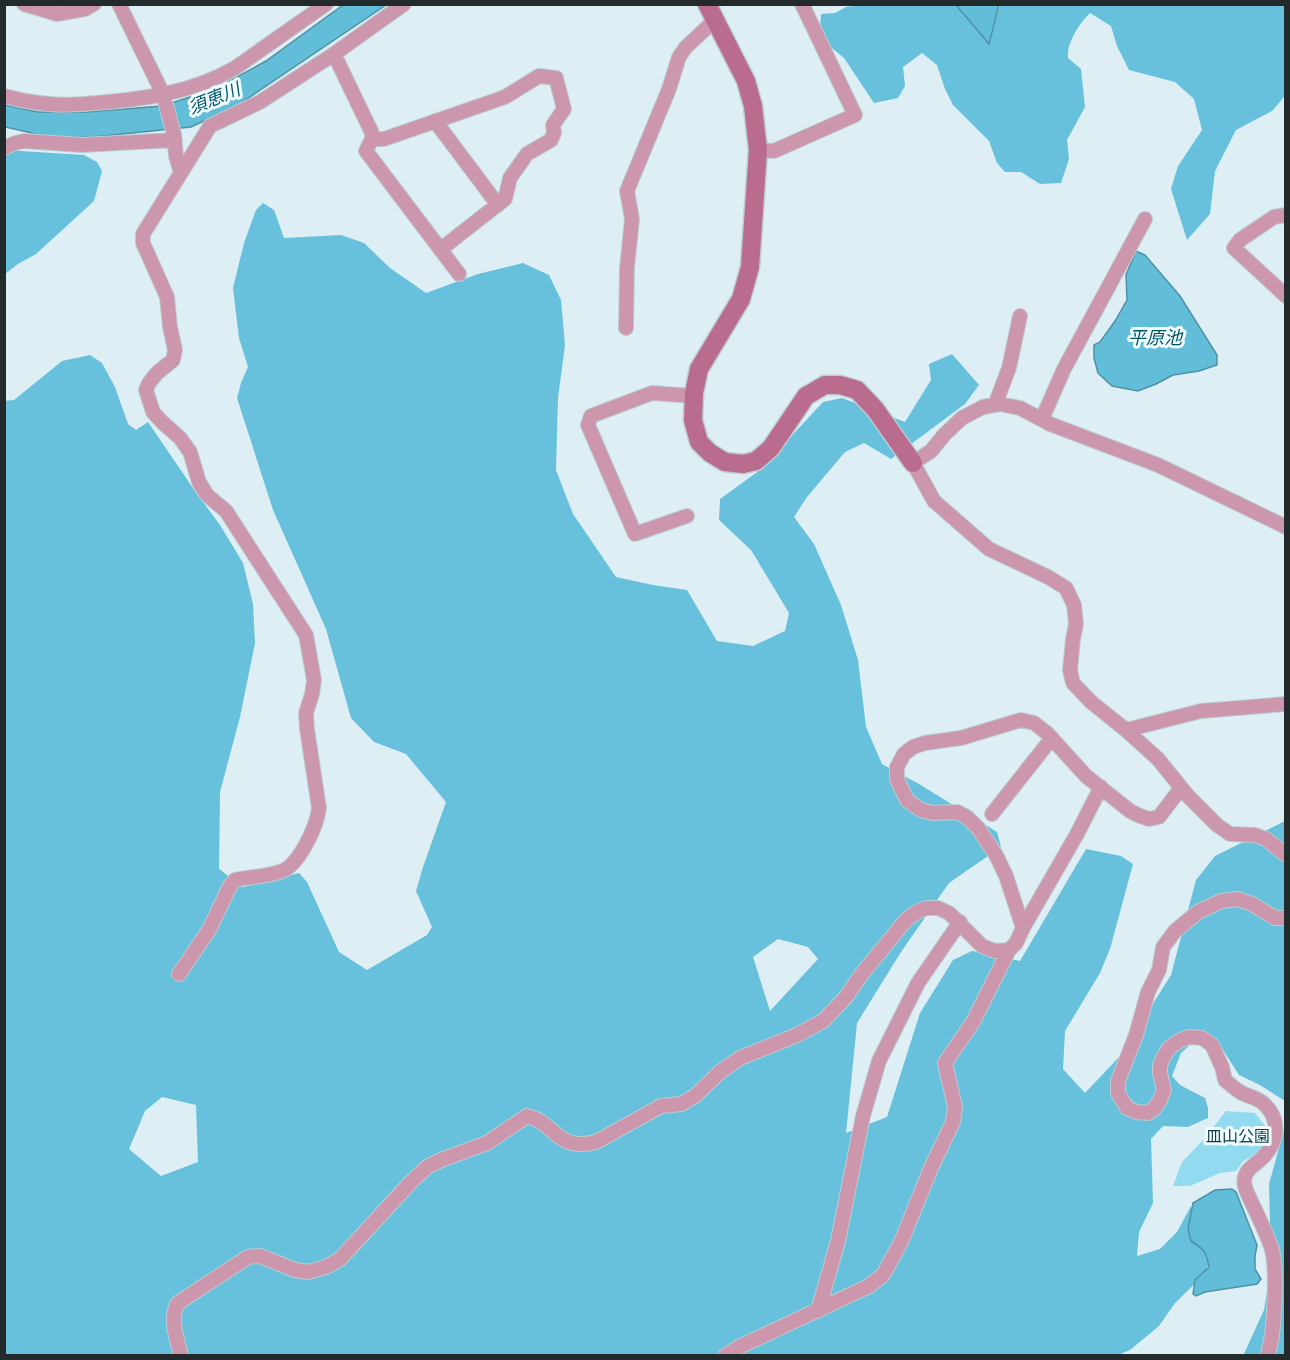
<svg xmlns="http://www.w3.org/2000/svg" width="1290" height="1360" font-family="'Titillium Web','Noto Sans JP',sans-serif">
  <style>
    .green { fill: #91daf0 }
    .forest { fill: #67c1dc; fill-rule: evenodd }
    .water { fill: #62bdd8; stroke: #4f91a4; stroke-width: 1.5 }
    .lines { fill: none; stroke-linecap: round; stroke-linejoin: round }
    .street-casing { stroke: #bcccd1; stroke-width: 16 }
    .secondary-casing { stroke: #bcccd1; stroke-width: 21 }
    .street { stroke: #cc97ac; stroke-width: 14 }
    .secondary { stroke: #b96c8e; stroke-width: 18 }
    .labels { text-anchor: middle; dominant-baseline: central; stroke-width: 6; stroke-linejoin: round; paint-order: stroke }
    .park-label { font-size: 16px; fill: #103b46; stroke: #f0fbfe }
    .water-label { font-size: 18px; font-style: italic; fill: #035568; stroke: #f0fbfe }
  </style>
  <rect width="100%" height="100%" fill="#ddeff5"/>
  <path class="green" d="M1226 1111 1255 1113 1267 1128 1266 1142 1260 1152 1243 1161 1236 1171 1220 1173 1190 1186H1173L1182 1162 1204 1139Z"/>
  <path class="forest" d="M863 5H956L989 44 1000 5H1285V96L1272 111 1236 130 1215 171 1210 214 1187 240 1171 189 1178 166 1202 130 1194 99 1175 82 1129 70 1117 46 1111 26 1090 13C1079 24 1067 42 1068 58L1081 69 1085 107 1067 140 1069 159 1061 183 1040 184 1021 172H1005L997 163 989 141 953 105 945 89 937 65 922 53 903 67 905 86 898 98 874 103 844 58 827 44 820 29 821 14 835 13 846 7Z
    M5 150 84 155 97 162 102 171 94 201 36 254 18 264 5 274Z
    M263 203 274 210 284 238 341 235 364 243 390 268 426 293 478 274 523 263 549 275 561 300 565 345 558 398 556 470 573 514 616 577 653 585 687 590 717 641 753 646 785 631 789 613 751 550 719 520 720 499 760 470 823 402 842 398 905 422 931 380 929 364 952 354 979 385 965 404 891 459 864 443 845 452 807 497 794 517 814 544 841 605 858 660 866 727 882 764 919 784 997 832 1001 847 949 883 901 952 857 1023 846 1133 887 1117 920 1013 953 960 972 951 1020 961 1086 849 1121 856 1133 864 1110 949 1100 973 1065 1031 1063 1069 1085 1093 1120 1056 1171 975 1196 880 1215 856 1285 821V1101L1260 1085 1239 1075 1216 1039 1205 1032 1181 1053 1172 1076 1180 1085 1205 1098 1208 1108V1118L1188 1127 1163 1126 1151 1139 1153 1203 1139 1232 1137 1256 1160 1249 1177 1232 1191 1206V1241L1204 1249 1207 1253 1208 1265 1205 1274 1175 1303 1159 1326 1130 1350 1118 1355H5L4 401 14 400 62 361 90 355 102 363 115 387 128 424 136 430 148 422 195 491 220 525 243 563 253 604 255 643 240 717 220 792 219 869 243 887 299 873 307 882 339 952 367 970 427 935 432 927 416 891 423 867 446 802 406 754 374 742 351 718 326 629 273 510 237 398 241 383 248 367 239 338 233 288 244 243 256 210ZM778 939 808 947 818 959 770 1011 753 957ZM162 1097 196 1105 198 1162 161 1176 129 1149 145 1111Z
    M1285 1126V1355L1243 1356 1264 1310 1271 1266 1269 1184Z"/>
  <path class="water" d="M343 5H386L238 105 191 127 93 137 63 138 33 134 32 133 5 127V105L38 112H87L162 106 190 97 206 94 266 61Z
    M956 5H999L989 44Z
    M1136 251 1145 255 1180 296 1217 355V365L1199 371 1173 375 1156 384 1138 391 1112 386 1098 373 1094 358V345L1100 342 1115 321 1127 300 1126 275Z
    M1232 1189 1236 1192 1257 1245 1255 1256V1269L1261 1279 1257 1284 1205 1292 1196 1296 1193 1294 1195 1280 1209 1267C1206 1251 1205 1250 1191 1241L1188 1229 1193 1203 1215 1190Z"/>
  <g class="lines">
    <defs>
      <path id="street" d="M24 4 57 14 85 9 94 4
        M119 4 163 94 174 134 176 156 181 173
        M334 54 372 133V139H384L505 97 539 76 556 78 564 109 553 125 554 133 551 140 527 154 510 178 505 199 441 249
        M4 96C19 100 35 103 50 104 65 106 81 104 96 103 144 99 192 93 235 68L326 4
        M435 121 498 205
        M372 139 366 151 459 274
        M4 148 15 143 24 141 82 145 175 140
        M758 150 774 151 855 115 802 4
        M1286 215 1274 217 1240 240 1234 248 1286 296
        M626 328 627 268 632 219 627 191 669 89 679 57 686 47 715 20
        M995 405 1009 368 1020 316
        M1042 419 1064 369 1145 219
        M687 516 635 534 588 425 591 416 652 393 694 396
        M1286 527 1158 465 1050 424 1020 408 1000 404 983 407 962 418 944 435 931 451 913 463 934 501 989 549 1048 577 1066 588 1074 605 1076 624 1073 639 1070 670 1073 683 1091 702 1126 730 1158 759 1188 796 1217 825 1230 834 1255 835 1266 839 1286 855
        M1126 730 1201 711 1286 704
        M992 814 1052 738
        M1023 928 1006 876 996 855 978 828 967 817 957 812 933 813 921 810 907 800 897 779V767L904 754 913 747 925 743 961 738 1021 720 1034 723 1047 733 1086 776 1130 811 1140 816 1149 819 1159 817 1181 788
        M179 974 209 930 230 886 235 880C248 877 271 876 282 871 299 865 317 826 319 808L307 729 306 713 312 694 314 680 306 635 226 511 207 495 199 482 190 452 180 438 162 422 153 412 146 390 149 383 157 373 173 360 175 350 170 327 167 297 143 243V234L210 126 260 102 334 54 404 4
        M818 1311 838 1241 863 1116 879 1061 918 983 960 922
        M181 1356C177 1338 169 1319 178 1303L248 1257 260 1256 295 1270 308 1272 326 1267 340 1259 411 1182 427 1167 441 1160 487 1143 527 1116C547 1120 556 1140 572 1143 580 1145 588 1144 596 1142L661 1106 681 1104 695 1096 720 1072 740 1058 797 1035 823 1021 846 997 861 975 906 920 917 912 926 908H938L949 913 982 946 995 951 1009 950
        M725 1356 739 1347 869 1286 883 1275 901 1242 931 1168 953 1122 955 1107 945 1063 973 1022 1009 950 1016 943 1023 928 1077 834 1101 787
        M1267 1356C1275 1338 1277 1269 1272 1250 1266 1230 1254 1209 1246 1190 1244 1184 1243 1179 1247 1172 1251 1166 1259 1162 1264 1156 1278 1142 1280 1119 1265 1105 1260 1099 1251 1097 1244 1094 1237 1091 1231 1085 1225 1080L1222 1067 1212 1045 1202 1038 1189 1037 1179 1041 1169 1048 1163 1058 1160 1066V1073L1164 1090 1160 1100 1154 1109 1148 1113 1137 1112 1127 1108 1118 1093V1081L1136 1035 1148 992 1159 970 1163 947 1175 931 1198 912 1221 901 1238 899 1252 904 1275 918H1286"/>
      <path id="secondary" d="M707 4 746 81 753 106 758 150 750 267 741 299 699 369 694 393 693 420 699 442 710 453 725 462 743 464 756 461 771 448 806 396 825 385H840L857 390 875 409 913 463"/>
    </defs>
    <use href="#street" class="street-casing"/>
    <use href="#secondary" class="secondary-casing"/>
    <use href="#street" class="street"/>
    <use href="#secondary" class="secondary"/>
  </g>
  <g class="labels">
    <g class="park-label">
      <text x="1238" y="1136">皿山公園</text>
    </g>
    <g class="water-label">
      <text transform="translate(214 98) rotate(-22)">須恵川</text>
      <text x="1155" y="337">平原池</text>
    </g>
  </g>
  <rect width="1290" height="1360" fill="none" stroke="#232a2c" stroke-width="12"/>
</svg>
